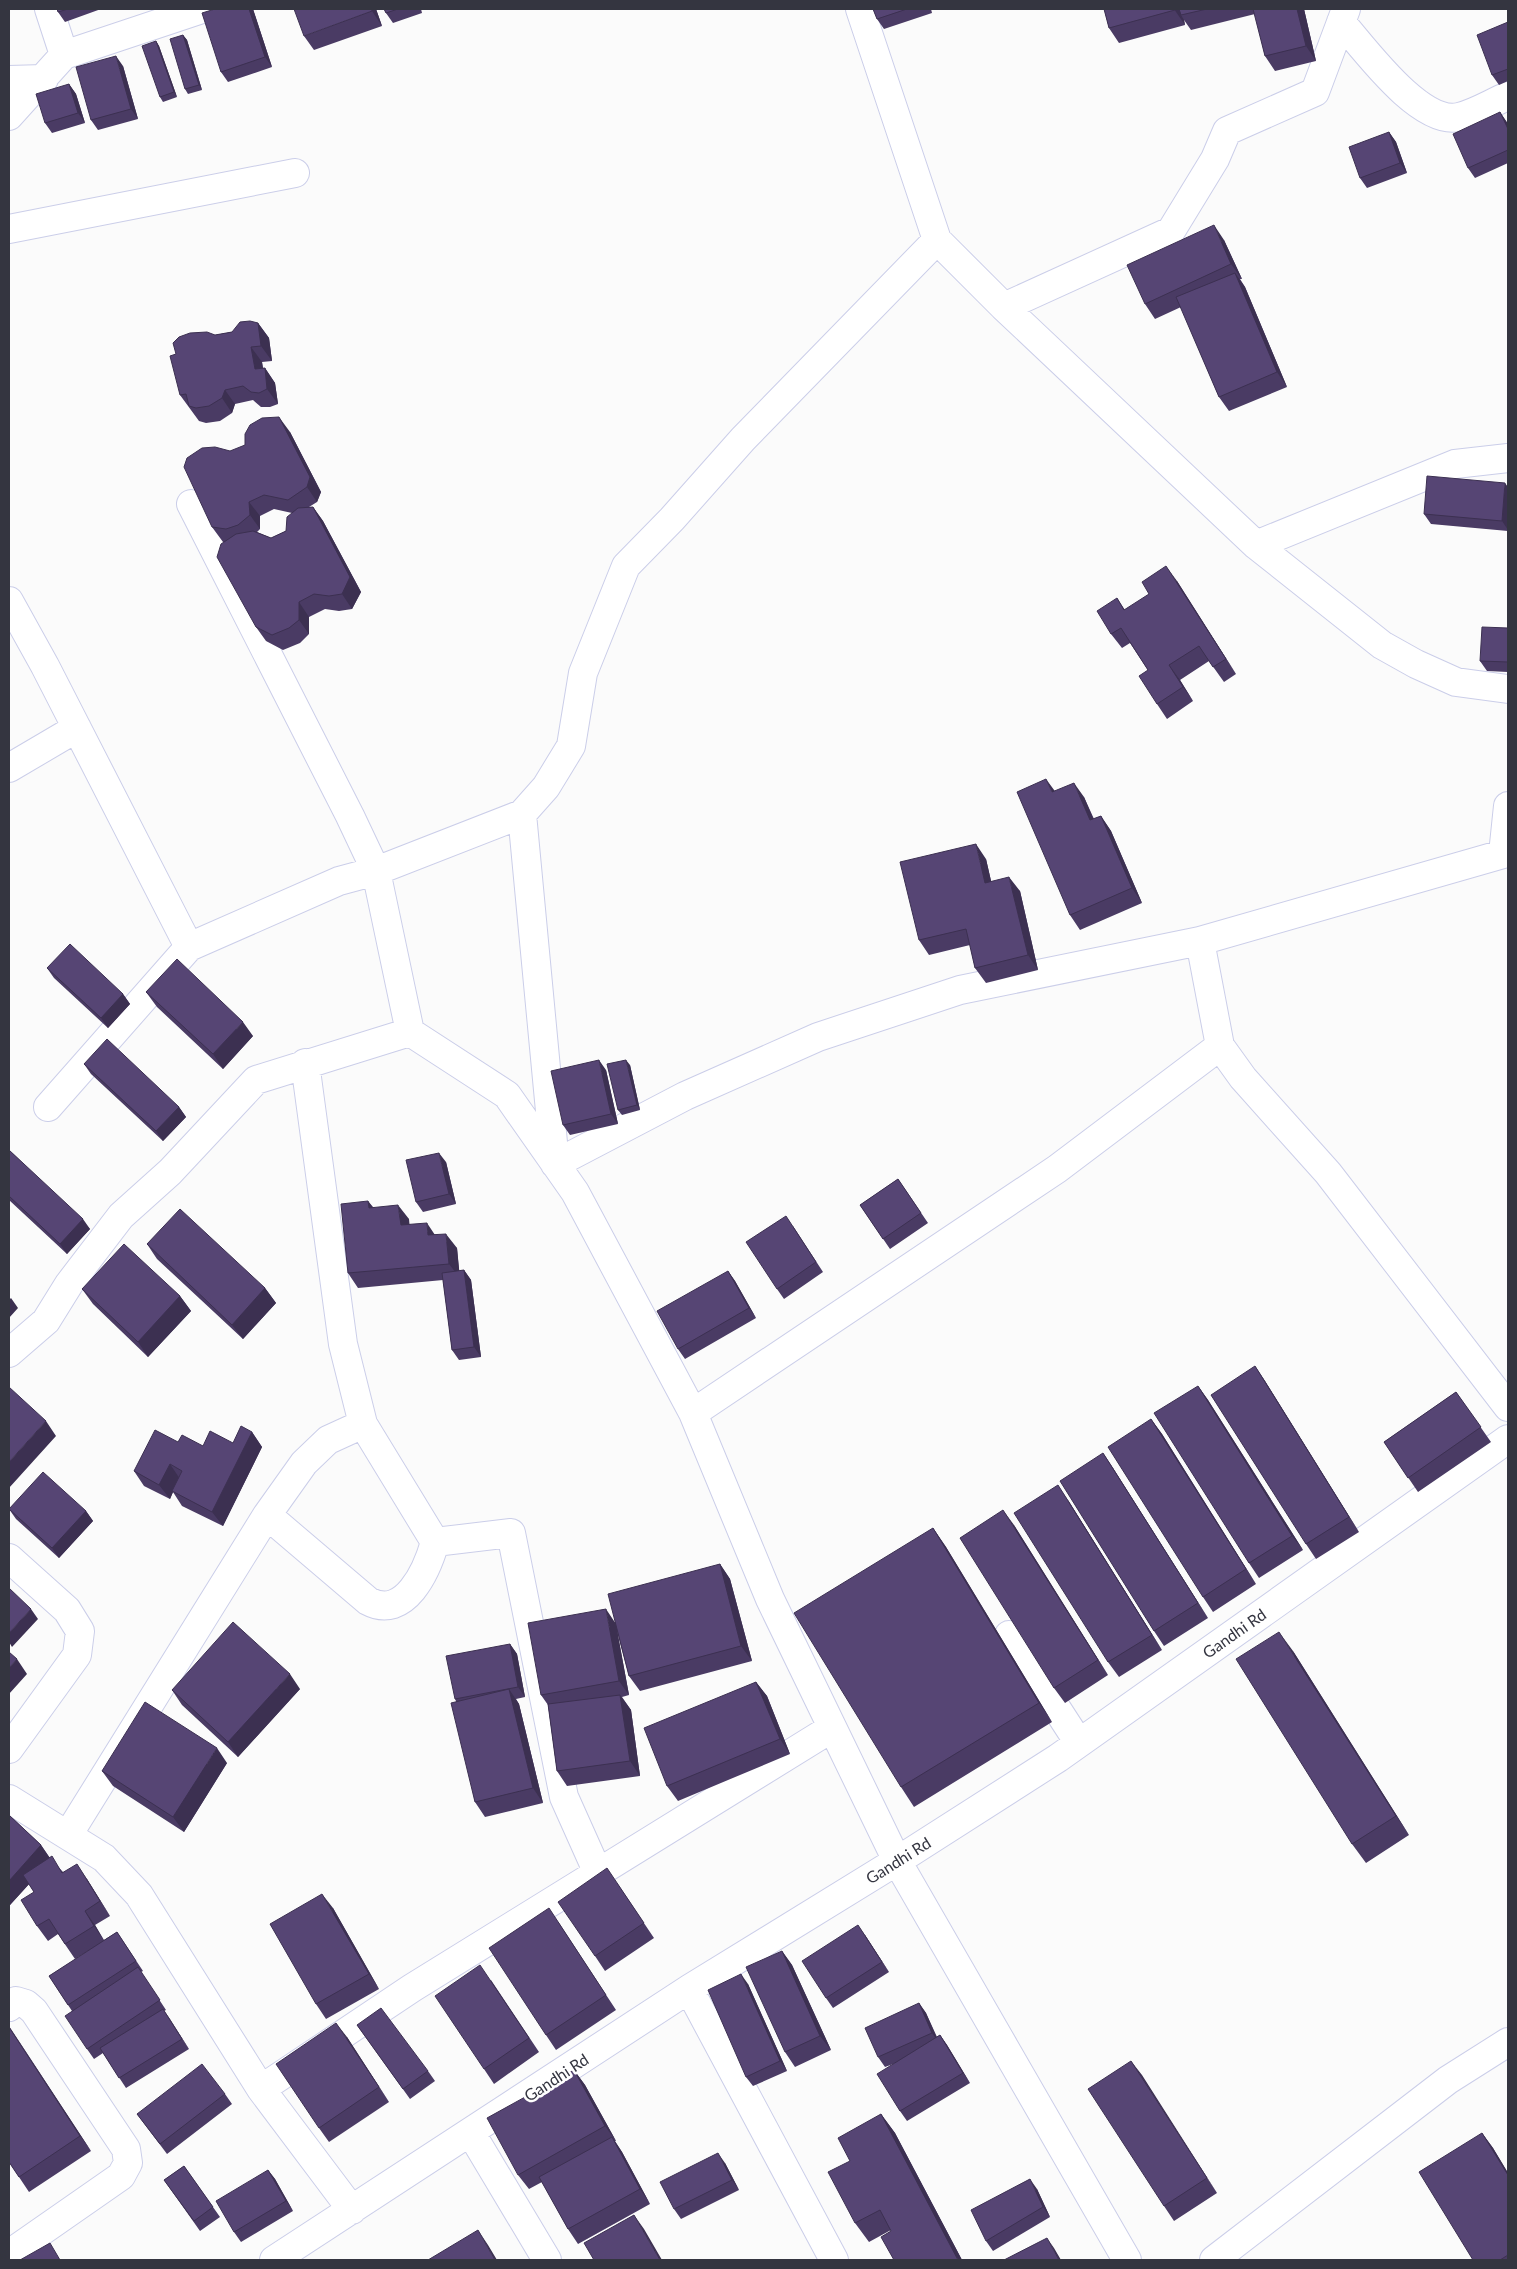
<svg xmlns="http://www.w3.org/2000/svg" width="1517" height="2269" font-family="Lato,sans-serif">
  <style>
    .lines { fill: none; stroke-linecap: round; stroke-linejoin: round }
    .minor-casing { stroke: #cbcee9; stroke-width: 30 }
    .minor { stroke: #fff; stroke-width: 28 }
    .wall { fill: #4a3b64; fill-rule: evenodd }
    .shaded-wall { fill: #3c3051 }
    .building { fill: #564574; stroke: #3c3051 }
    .labels { text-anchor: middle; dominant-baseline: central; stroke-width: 5; stroke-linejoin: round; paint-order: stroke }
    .street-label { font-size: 16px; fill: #343540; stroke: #fff }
  </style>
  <rect width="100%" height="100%" fill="#fbfbfb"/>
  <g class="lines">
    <defs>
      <path id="minor" d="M49 9 64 55
        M860 9 937 240 1004 307 1256 545 1382 645 1416 664 1456 682 1508 689
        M1341 22C1364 48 1420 126 1459 117 1476 113 1493 102 1508 96
        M9 80 44 79
        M9 116 64 55 202 9
        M9 229 295 173
        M1004 307 1171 231 1215 159 1227 131 1315 92 1346 9
        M191 504 350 816 376 871 410 1032
        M1256 545 1455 464 1508 458
        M9 601 45 666 189 947
        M9 768 77 728
        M522 814 555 1164 685 1096 818 1037 960 990 1200 941 1503 854 1508 806
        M1200 941 1220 1046 1243 1078 1328 1173 1508 1407
        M305 1063 343 1344 363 1424 435 1542 511 1533 564 1797 598 1873
        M48 1107 189 947 339 881 376 871 522 814 546 787 571 746 583 673 626 566 672 519 743 439 937 240
        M9 1353 46 1321 69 1284 121 1216 170 1172 256 1080 410 1032 507 1095 575 1192 693 1413 770 1599 897 1861 1127 2260
        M693 1413 1057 1169 1220 1046
        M267 1515 368 1601C405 1621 427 1570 435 1542
        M9 1558 67 1610 80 1631 77 1655 9 1749
        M1009 1635 1079 1743
        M9 1799 104 1858 139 1895 261 2089 352 2210
        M68 1835 267 1515 304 1463 328 1440 363 1424
        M689 1989 834 2260
        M9 2007 16 2001 26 2004 34 2011 126 2149 128 2163 121 2176 9 2254
        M261 2089 412 1988 832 1728
        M471 2133 547 2260
        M274 2260 689 1989 897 1861 1058 1758 1508 1439
        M1214 2260 1448 2080 1508 2042"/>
    </defs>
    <use href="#minor" class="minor-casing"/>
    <use href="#minor" class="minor"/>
  </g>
  <path class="wall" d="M57 9H101L65 22 58 12Z
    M215 9H253L272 67 228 82 221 72Z
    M376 9 382 26 314 50 304 36Z
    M384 9H421L422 13 393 23 386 13Z
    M873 9H931L932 13 884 29 877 19Z
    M1104 9H1304L1316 61 1275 71 1265 56 1255 14 1191 30 1184 20 1185 25 1119 43 1109 28Z
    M1508 22V81L1499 85 1492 75Z
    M183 35 187 40 202 90 188 94 185 89Z
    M156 41 159 46 177 97 163 102 160 97Z
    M123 66 138 119 98 130 91 120Z
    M69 84 76 94 85 123 52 133 45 123Z
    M1500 112 1508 124V163L1475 178 1468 168Z
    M1389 132 1396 142 1407 173 1367 188 1360 178Z
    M1224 240 1242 279H1240L1245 287 1287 387 1229 411 1219 397 1181 307 1155 319 1145 304Z
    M258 323 269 338 272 361 262 362 263 368H265L275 383 278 404 270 407H261L253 400 235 404 232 413 220 421 206 423 199 421 180 395 176 354 215 335 232 332Z
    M290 432 321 492 317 502 309 507H313L323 521 361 592 352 609 339 611 325 609 309 617V634L300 643 283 650 266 641 256 627 224 542H223L212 527ZM274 509 292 513 286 531 271 538 257 532 260 529V516Z
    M1508 487V531L1431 524 1424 514Z
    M1177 581 1236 674 1224 682 1209 661 1180 680 1193 701 1167 719 1157 704 1148 670 1130 643 1122 648 1111 634 1117 598 1125 610Z
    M1508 628V672L1487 671 1480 661Z
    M1055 791 1084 797 1094 819 1101 816 1111 831 1142 903 1080 930 1070 915Z
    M986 859 991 881 1020 891 1038 970 986 983 975 968 970 945 929 955 919 940Z
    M47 968 123 994 130 1004 108 1028 54 978Z
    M146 992 253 1036 223 1069 157 1007Z
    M84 1064 179 1107 186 1117 163 1141 91 1074Z
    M630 1065 640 1110 622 1115 618 1110Z
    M606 1070 618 1124 570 1135 563 1125Z
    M9 1150 90 1229 67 1254 9 1200Z
    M446 1162 456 1204 423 1212 416 1202Z
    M898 1179 928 1223 890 1249 860 1205Z
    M368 1201 373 1207 409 1219V1224L435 1235 457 1248 459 1271 464 1270 471 1280 481 1357 459 1360 452 1350 443 1280 358 1288 348 1273Z
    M793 1226 823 1272 784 1299 777 1289Z
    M147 1244 265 1288 276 1303 243 1339 157 1259Z
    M728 1271 735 1281 756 1318 685 1359 678 1349Z
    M82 1289 180 1296 191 1311 148 1357 93 1304Z
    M1255 1366 1265 1381 1359 1532 1316 1559 1306 1544Z
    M1198 1386 1208 1400 1303 1550 1259 1578 1249 1563Z
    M1456 1392 1491 1442 1418 1492 1384 1442Z
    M1151 1419 1162 1434 1256 1584 1213 1612 1203 1597Z
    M252 1432 262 1447 223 1526 182 1506 173 1492 170 1499 144 1486 134 1471 178 1442 203 1446 233 1443Z
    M1103 1453 1113 1468 1208 1618 1164 1646 1154 1631Z
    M1068 1500 1162 1650 1119 1677 1108 1662Z
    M9 1509 86 1511 93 1521 59 1558 16 1519Z
    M1014 1525 1108 1675 1065 1703 1054 1688Z
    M933 1528 946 1547 1052 1722 914 1807 901 1787Z
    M720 1564 730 1579 752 1661 640 1691 629 1676 617 1631 629 1695 622 1697 631 1710 640 1776 567 1786 557 1771 548 1705 541 1695 615 1622Z
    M510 1644 517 1654 525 1697 516 1699 519 1704 543 1803 485 1817 475 1802 456 1701 455 1699Z
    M1293 1651 1409 1835 1366 1863 1352 1844Z
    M756 1682 767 1696 790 1754 678 1801 667 1786Z
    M300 1689 238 1757 182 1705 172 1690Z
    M227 1763 184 1832 113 1786 102 1771Z
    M9 1815 41 1845 50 1858 63 1872 87 1879 110 1916 95 1925 104 1940 117 1932 143 1971 141 1972 166 2010 164 2011 189 2049 126 2088 103 2053 94 2059 87 2049 72 2011 49 1976 93 1948 75 1959 58 1934 48 1941 37 1926 34 1892 29 1884 10 1905 9 1903Z
    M617 1883 654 1938 605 1971 595 1956Z
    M333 1908 379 1989 326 2019 316 2004Z
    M559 1923 616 2010 556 2050 546 2035Z
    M865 1935 889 1972 833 2008 826 1998Z
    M782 1951 792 1965 831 2050 795 2067 785 2052Z
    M491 1980 539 2052 494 2084 484 2069Z
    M748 1984 787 2071 753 2086 746 2077Z
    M919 2003 926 2013 937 2037 940 2035 947 2045 970 2083 907 2121 900 2111 896 2063 885 2067 878 2057Z
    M357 2025 428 2071 435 2081 410 2099Z
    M9 2026 91 2151 29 2192 9 2162Z
    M347 2037 389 2102 329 2142 319 2128Z
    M1131 2061 1217 2193 1174 2221 1164 2206Z
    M574 2070 585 2085 616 2141H615L622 2152 650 2204 578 2244 568 2229 542 2182 529 2189 518 2175Z
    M225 2094 232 2104 167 2154 137 2114Z
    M881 2114 895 2133 962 2260 891 2231V2230L869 2242 855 2223 850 2161Z
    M1482 2133 1493 2148 1508 2173V2260H1473Z
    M725 2163 739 2190 681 2219 674 2209Z
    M184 2166 220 2217 200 2231 164 2180Z
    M268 2170 275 2179 293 2211 241 2242 234 2232Z
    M1037 2189 1050 2217 993 2251 986 2241Z"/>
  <path class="shaded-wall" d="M249 9H253L272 67 265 57Z
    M371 9H376L382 26 372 11Z
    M1174 9H1181V15L1184 20 1185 25Z
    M1297 9H1304L1316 61 1306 46Z
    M183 35 187 40 202 90 199 85Z
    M156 41 159 46 177 97 174 92Z
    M116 56 123 66 138 119 131 109Z
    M69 84 76 94 85 123 78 113Z
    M1500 112 1508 124V129Z
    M1389 132 1396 142 1407 173 1400 163Z
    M1214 225 1224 240 1242 279 1231 264Z
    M1235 273 1245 287 1287 387 1277 372Z
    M258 323 269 338 272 361 261 346Z
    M251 347 262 362 265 384 255 369Z
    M265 368 275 383 278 404 267 389Z
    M225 390 235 404 232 413 222 398Z
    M279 417 290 432 321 492 317 502 307 487Z
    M1505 483 1508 487V530L1502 521Z
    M249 502 260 516V529L250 515Z
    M313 507 323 521 361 592 352 609 342 594Z
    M1166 566 1177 581 1236 674 1226 659Z
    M299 602 309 617V634L299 620Z
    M1169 665 1180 680 1193 701 1183 687Z
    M1046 779 1057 794 1052 792Z
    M1074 783 1084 797 1100 835 1090 820Z
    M1101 816 1111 831 1142 903 1132 888Z
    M976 844 986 859 995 898 985 883Z
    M1009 877 1020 891 1038 970 1028 955Z
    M123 994 130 1004 108 1028 101 1018Z
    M243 1022 253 1036 223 1069 213 1054Z
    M599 1060 606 1070 618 1124 611 1114Z
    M626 1060 630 1065 640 1110 637 1105Z
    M179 1107 186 1117 163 1141 156 1131Z
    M439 1153 446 1162 456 1204 449 1194Z
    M368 1201 378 1215 369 1208Z
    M398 1205 409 1219 411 1240 401 1225Z
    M83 1219 90 1229 67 1254 60 1244Z
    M427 1223 437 1238 428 1235Z
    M446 1234 457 1248 460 1278 449 1264Z
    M464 1270 471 1280 481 1357 474 1347Z
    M728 1271 735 1281 756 1318 749 1308Z
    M265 1288 276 1303 243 1339 232 1325Z
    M180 1296 191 1311 148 1357 138 1342Z
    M11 1298 18 1308 9 1318V1300Z
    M1255 1366 1265 1381 1359 1532 1349 1517Z
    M1198 1386 1208 1400 1303 1550 1292 1536Z
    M1151 1419 1162 1434 1256 1584 1246 1569Z
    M46 1421 56 1436 9 1488V1462Z
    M252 1432 262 1447 223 1526 212 1512Z
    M1103 1453 1113 1468 1208 1618 1198 1603Z
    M170 1464 180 1479 172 1491 173 1492 170 1499 159 1485Z
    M1058 1485 1068 1500 1162 1650 1152 1635Z
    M1003 1510 1014 1525 1108 1675 1098 1660Z
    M86 1511 93 1521 59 1558 52 1548Z
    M933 1528 946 1547 1052 1722 1039 1703Z
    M720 1564 730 1579 752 1661 741 1646Z
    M31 1609 38 1619 12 1647 9 1642V1633Z
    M606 1609 616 1624 629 1695 619 1681Z
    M1279 1632 1293 1651 1409 1835 1396 1816Z
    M510 1644 517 1654 525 1697 518 1687Z
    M17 1659 27 1674 9 1694V1668Z
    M290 1674 300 1689 238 1757 228 1742Z
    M756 1682 767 1696 790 1754 780 1739Z
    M509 1689 519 1704 543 1803 533 1788Z
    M620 1695 631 1710 640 1776 630 1761Z
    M217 1748 227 1763 184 1832 173 1817Z
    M41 1845 51 1860 10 1905 9 1903V1881Z
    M77 1864 87 1879 110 1916 100 1901Z
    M322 1894 333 1908 379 1989 369 1974Z
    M85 1911 95 1925 104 1941 94 1926Z
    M858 1925 865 1935 889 1972 882 1962Z
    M782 1951 792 1965 831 2050 820 2036Z
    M741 1974 748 1984 787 2071 780 2061Z
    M919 2003 926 2013 939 2043 932 2033Z
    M163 2009 170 2019 189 2049 182 2039Z
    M336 2023 347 2037 389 2102 379 2087Z
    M9 2026 91 2151 80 2136Z
    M940 2035 947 2045 970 2083 963 2073Z
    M1131 2061 1142 2075 1217 2193 1207 2178Z
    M574 2070 585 2085 616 2141 605 2126Z
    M881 2114 895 2133 962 2260H958Z
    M1482 2133 1493 2148 1508 2173V2175Z
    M612 2137 622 2152 650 2204 640 2189Z
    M718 2153 725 2163 739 2190 732 2180Z
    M268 2170 275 2179 293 2211 286 2201Z
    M1030 2179 1037 2189 1050 2217 1043 2207Z
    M634 2215 644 2229 662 2260H660Z
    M478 2230 488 2245 497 2260H495Z
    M1047 2238 1054 2248 1061 2260H1059Z"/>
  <path class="building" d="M57 9H68L58 12Z
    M215 9H249L265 57 221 72 202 13Z
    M294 9H371L372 11 304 36Z
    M384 9H398L386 13Z
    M873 9H907L877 19Z
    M1104 9H1174L1175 10 1109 28Z
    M1179 9H1207L1181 15Z
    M1253 9H1297L1306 46 1265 56Z
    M1508 22V69L1492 75 1477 35Z
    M183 35 199 85 185 89 170 39Z
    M156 41 174 92 160 97 142 46Z
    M116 56 131 109 91 120 76 67Z
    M69 84 78 113 45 123 36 94Z
    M1500 112 1508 129V150L1468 168 1453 134Z
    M1389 132 1400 163 1360 178 1349 147Z
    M1214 225 1231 264 1145 304 1127 265Z
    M1235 273 1277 372 1219 397 1176 297Z
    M250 321 258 323 261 346 251 347 255 369 265 368 267 389 259 393 251 392 243 386 225 390 222 398 209 406 196 408 189 406 186 394 180 395 170 356 176 354 173 343 179 337 190 333 207 332 215 335 232 332 240 322Z
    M279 417 310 477 307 487 288 500 264 495 249 502 250 515 238 525 226 529 212 527 184 467 187 458 202 448 215 447 230 451 245 445V434L250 425 262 418Z
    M1427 476 1505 483 1502 521 1424 514Z
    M313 507 350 577 342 594 329 596 314 594 299 602V620L289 628 272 635 256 627 217 557 221 544 236 534 253 531 271 538 286 531 287 517 298 508Z
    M1166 566 1226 659 1213 667 1199 646 1169 665 1183 687 1157 704 1139 676 1148 670 1121 628 1111 634 1097 611 1117 598 1124 610 1149 594 1142 582Z
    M1482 627 1508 628V662L1480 661Z
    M1046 779 1052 792 1074 783 1090 820 1101 816 1132 888 1070 915 1017 792Z
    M976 844 985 883 1009 877 1028 955 975 968 966 929 919 940 900 862Z
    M70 944 123 994 101 1018 47 968Z
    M177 959 243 1022 213 1054 146 992Z
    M107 1039 179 1107 156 1131 84 1064Z
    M599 1060 611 1114 563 1125 551 1071Z
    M626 1060 637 1105 618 1110 607 1064Z
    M9 1150 83 1219 60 1244 9 1196Z
    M439 1153 449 1194 416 1202 406 1160Z
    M898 1179 921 1213 883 1239 860 1205Z
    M368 1201 369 1208 398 1205 401 1225 427 1223 428 1235 446 1234 449 1264 348 1273 341 1204Z
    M180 1209 265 1288 232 1325 147 1244Z
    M786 1216 816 1262 777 1289 746 1242Z
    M124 1244 180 1296 138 1342 82 1289Z
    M464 1270 474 1347 452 1350 442 1273Z
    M728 1271 749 1308 678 1349 657 1311Z
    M1255 1366 1349 1517 1306 1544 1211 1395Z
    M1198 1386 1292 1536 1249 1563 1154 1413Z
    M9 1387 46 1421 9 1462Z
    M1456 1392 1481 1427 1408 1478 1384 1442Z
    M1151 1419 1246 1569 1203 1597 1108 1447Z
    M241 1426 252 1432 212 1512 172 1491 182 1471 170 1464 159 1485 134 1471 155 1430 178 1442 182 1435 203 1446 210 1431 233 1443Z
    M1103 1453 1198 1603 1154 1631 1060 1481Z
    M43 1472 86 1511 52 1548 9 1509Z
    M1058 1485 1152 1635 1108 1662 1014 1513Z
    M1003 1510 1098 1660 1054 1688 960 1538Z
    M933 1528 1039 1703 901 1787 794 1613Z
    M720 1564 741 1646 629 1676 608 1594Z
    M9 1588 31 1609 9 1633Z
    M606 1609 619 1681 541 1695 528 1623Z
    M233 1622 290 1674 228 1742 172 1690Z
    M1279 1632 1396 1816 1352 1844 1236 1659Z
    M510 1644 518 1687 455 1699 446 1656Z
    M9 1652 17 1659 9 1668Z
    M756 1682 780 1739 667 1786 644 1728Z
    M509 1689 533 1788 475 1802 451 1703Z
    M620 1695 630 1761 557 1771 548 1704Z
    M145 1702 217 1748 173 1817 102 1771Z
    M9 1815 41 1845 9 1881Z
    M52 1856 62 1873 77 1864 100 1901 85 1911 94 1926 65 1944 49 1919 37 1926 21 1900 34 1892 23 1875Z
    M607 1868 644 1923 595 1956 558 1902Z
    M322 1894 369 1974 316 2004 270 1924Z
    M549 1908 606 1995 546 2035 489 1948Z
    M858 1925 882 1962 826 1998 802 1961Z
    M117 1932 136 1961 68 2005 49 1976Z
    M782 1951 820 2036 785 2052 746 1967Z
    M480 1965 529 2038 484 2069 435 1996Z
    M138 1967 160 2000 87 2049 65 2016Z
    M741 1974 780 2061 746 2077 708 1990Z
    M919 2003 932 2033 878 2057 865 2028Z
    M381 2008 428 2071 403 2089 357 2025Z
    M163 2009 182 2039 119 2078 100 2048Z
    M336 2023 379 2087 319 2128 276 2064Z
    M9 2027 80 2136 19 2177 9 2162Z
    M940 2035 963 2073 900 2111 877 2074Z
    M1131 2061 1207 2178 1164 2206 1088 2089Z
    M202 2064 225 2094 160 2144 137 2114Z
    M574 2070 605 2126 518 2175 487 2118Z
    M881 2114 958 2260H894L881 2237 891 2231 880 2210 855 2223 828 2172 850 2161 838 2138Z
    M1482 2133 1508 2175V2255L1500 2260H1473L1419 2172Z
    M612 2137 640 2189 568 2229 539 2177Z
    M718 2153 732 2180 674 2209 660 2182Z
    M184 2166 213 2207 194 2221 164 2180Z
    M268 2170 286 2201 234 2232 216 2201Z
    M1030 2179 1043 2207 986 2241 971 2210Z
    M634 2215 660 2260H594L584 2243Z
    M478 2230 495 2260H428Z
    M1047 2238 1059 2260H1004Z
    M50 2243 60 2260H20Z"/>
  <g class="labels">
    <g class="street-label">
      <text transform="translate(1234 1633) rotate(-35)">Gandhi Rd</text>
      <text transform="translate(898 1860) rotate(-32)">Gandhi Rd</text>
      <text transform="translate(556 2077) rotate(-33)">Gandhi Rd</text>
    </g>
  </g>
  <rect width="1517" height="2269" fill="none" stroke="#343540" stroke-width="20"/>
</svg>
